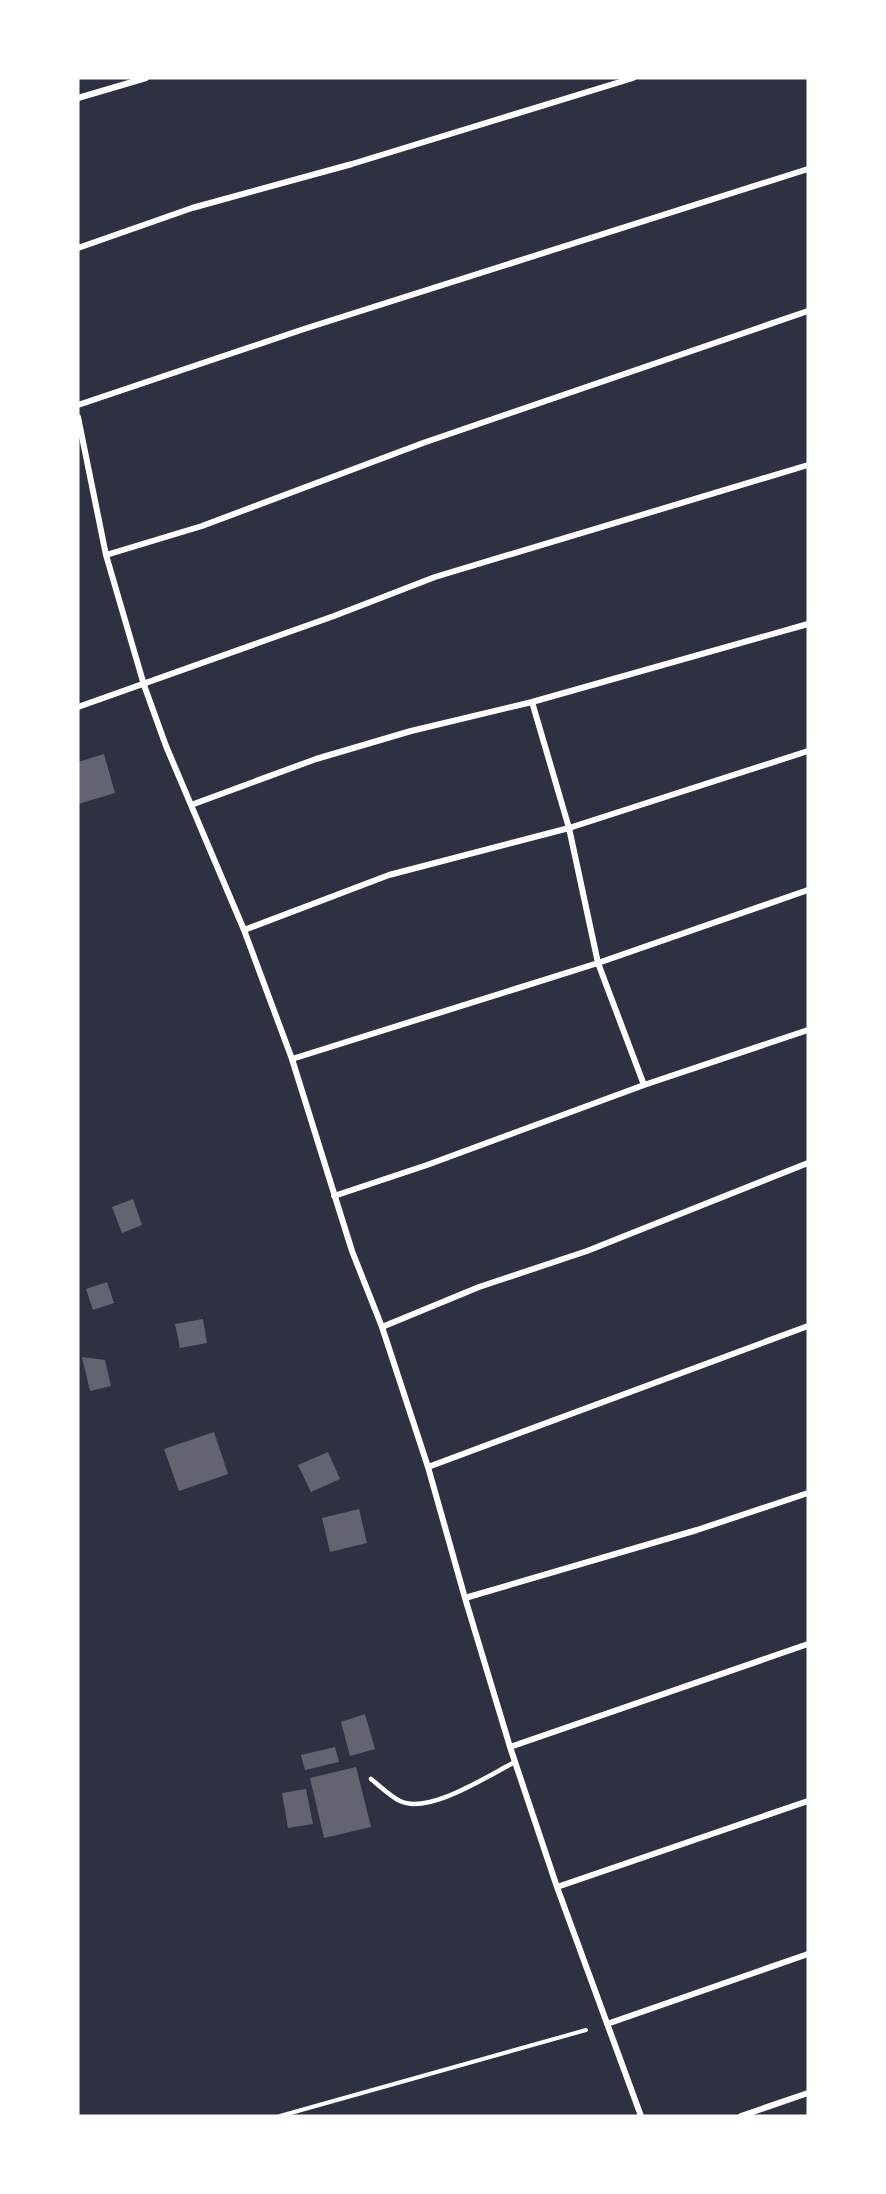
<svg xmlns="http://www.w3.org/2000/svg" width="886" height="2194" font-family="'PT Sans',sans-serif">
  <style>
    .building { fill: #626471 }
    .lines { fill: none; stroke-linecap: round; stroke-linejoin: round }
    .path { stroke: #fff; stroke-width: 4 }
    .service { stroke: #fff; stroke-width: 4.5 }
    .minor { stroke: #fff; stroke-width: 6 }
  </style>
  <rect width="100%" height="100%" fill="#2d3142"/>
  <path class="building" d="M104 754 115 793 78 804V762Z
    M133 1199 142 1225 122 1233 112 1207Z
    M107 1282 114 1303 93 1310 86 1289Z
    M203 1319 207 1343 180 1348 175 1324Z
    M82 1357 105 1360 111 1386 90 1391Z
    M214 1432 228 1474 179 1491 164 1449Z
    M328 1452 340 1479 311 1492 298 1465Z
    M359 1509 367 1543 330 1552 322 1518Z
    M365 1714 375 1749 350 1756 341 1722Z
    M335 1747 339 1762 305 1770 301 1755Z
    M356 1767 371 1827 324 1838 310 1778Z
    M306 1789 313 1824 288 1828 282 1793Z"/>
  <g class="lines">
    <path class="path" d="M280 2116 586 2030"/>
    <path class="service" d="M371 1779C380 1786 390 1796 400 1801 429 1815 489 1775 515 1762"/>
    <path class="minor" d="M78 98 146 78
      M78 248 192 208 352 164 633 78
      M78 405 304 329 808 169
      M78 417 106 555 144 685 166 746 244 930 292 1059 352 1251 382 1327 428 1467 465 1598 510 1747 557 1887 641 2116
      M106 555 202 526 423 443 808 311
      M532 702 569 828 598 963 644 1085
      M78 707 334 616 435 577 808 465
      M191 805 316 759 411 731 532 702 808 624
      M244 930 389 875 569 828 808 751
      M292 1059 598 963 808 890
      M334 1196 427 1165 644 1085 808 1030
      M382 1327 479 1287 587 1251 808 1163
      M428 1467 808 1326
      M465 1598 697 1530 808 1493
      M510 1747 808 1644
      M557 1887 808 1801
      M607 2024 808 1954
      M741 2116 808 2093"/>
  </g>
  <rect width="886" height="2194" fill="none" stroke="#ffffff" stroke-width="159"/>
</svg>
